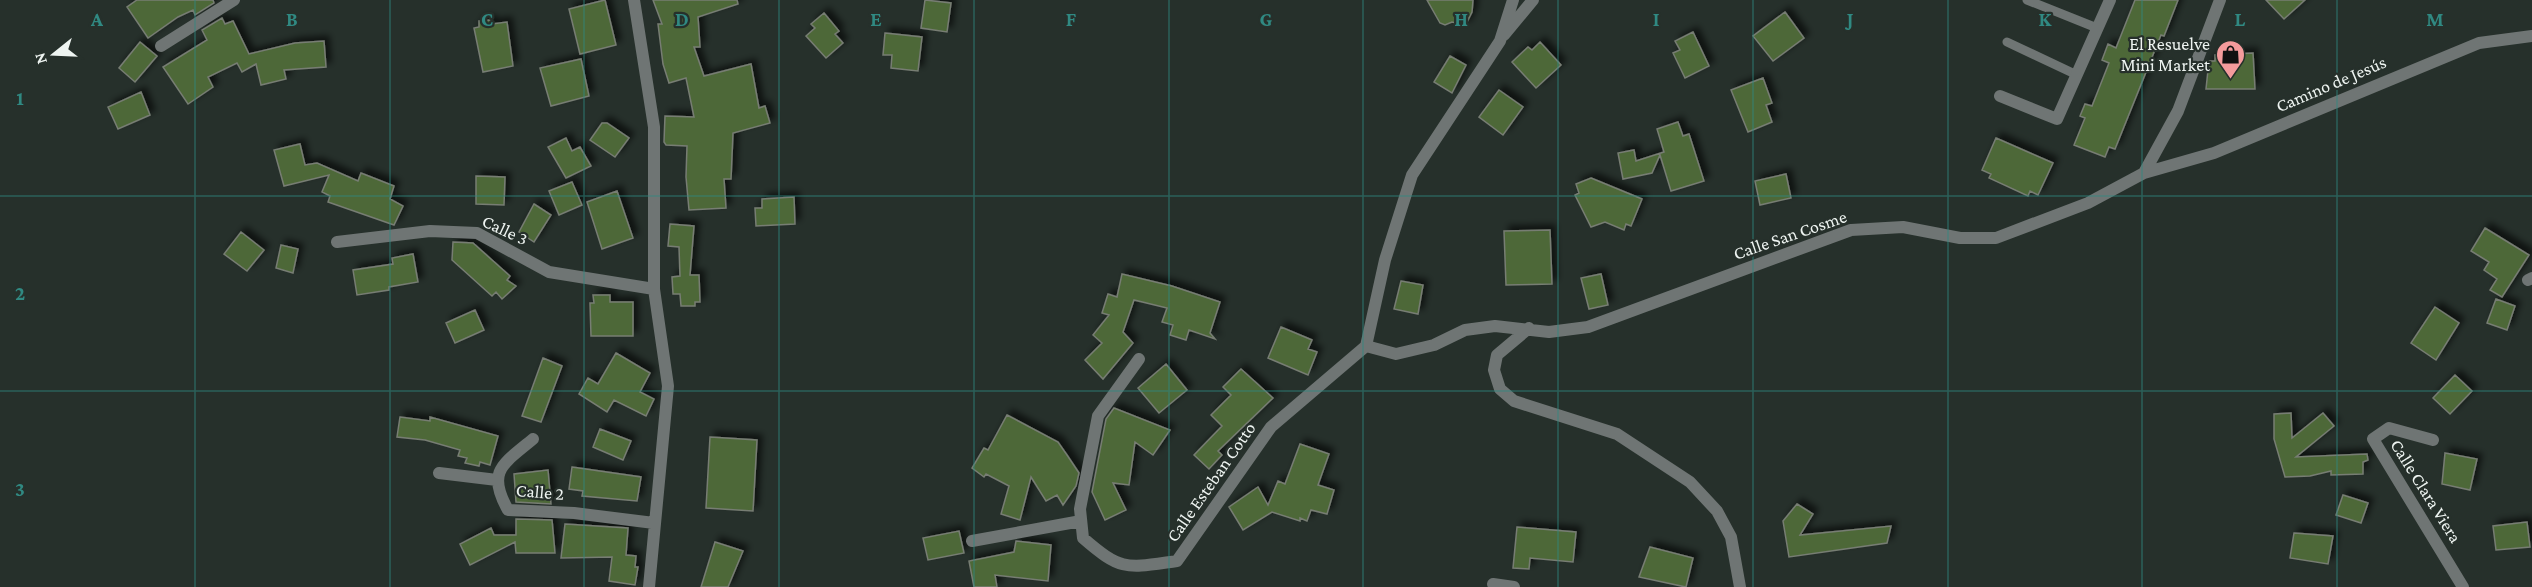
<svg xmlns="http://www.w3.org/2000/svg" width="2532" height="587" font-family="'Crimson Pro',serif">
  <style>
    .building { fill: #4d6838; stroke: #777d73; stroke-width: 1.5; filter: url(#shadow) }
    .lines { fill: none; stroke-linecap: round; stroke-linejoin: round }
    .lane { stroke: #6f7574; stroke-width: 9 }
    .street { stroke: #6f7574; stroke-width: 12 }
    .grid { fill: none; stroke: #308982; stroke-width: 1.5; stroke-opacity: 0.55 }
    .labels { text-anchor: middle; dominant-baseline: central; stroke-width: 4.5; stroke-linejoin: round; paint-order: stroke }
    .poi-label { font-size: 18px; fill: #eef4f1; stroke: #26302b; text-anchor: end }
    .street-label { font-size: 18px; fill: #eef4f1; stroke: #26302b }
    .grid-label { font-size: 20px; text-anchor: middle; font-weight: bold; fill: #308982; stroke: #26302b; stroke-width: 4.5; stroke-linejoin: round; paint-order: stroke }
  </style>
  <defs>
    <filter id="shadow"><feDropShadow dx="5" dy="-5" stdDeviation="3" flood-color="#0009"/></filter>
  </defs>
  <rect width="100%" height="100%" fill="#26302b"/>
  <path class="building" d="M137 0H213L214 3 195 15 193 10 178 17 148 38 127 7Z
    M605 0 616 45 580 54 569 9Z
    M653 0H737L738 4 698 17 700 47H694L704 76 751 64 759 108 765 106 770 123 733 133 731 179H724L726 208 689 210 686 177 687 146 666 145 664 142 665 116 694 117 686 78 669 83 663 64 658 24H662Z
    M925 0 951 3 947 32 921 28Z
    M1427 0H1473L1472 12 1465 26 1452 22 1445 25 1440 23Z
    M2135 0H2178L2164 36 2161 35 2115 149 2109 147 2105 157 2074 145 2085 118 2080 116 2085 104 2092 106 2109 63 2102 60 2108 44 2116 48Z
    M2266 0H2305L2284 19Z
    M1785 12 1804 38 1773 61 1753 36Z
    M824 13 839 31 835 34 843 43 826 58 806 36 815 28 811 24Z
    M222 18 225 24 233 21 249 54 295 43 324 41 326 67 284 70 286 79 261 85 256 64 242 72 237 63 208 77 213 87 188 104 163 67 207 40 202 30Z
    M490 20 492 24 507 22 513 66 483 72 474 28 479 27V21Z
    M1693 32 1709 66 1685 78 1673 53 1680 50 1675 41Z
    M885 33 922 37 918 71 891 68 892 55H883Z
    M140 42 157 56 135 82 119 68Z
    M1540 42 1561 65 1536 88 1512 62 1528 47 1532 50Z
    M2253 53 2255 89H2206L2209 61H2215V55Z
    M1450 56 1466 65 1452 93 1434 82Z
    M581 59 589 96 551 106 540 68Z
    M1763 78 1772 103 1766 105 1772 122 1748 132 1731 90Z
    M1499 90 1523 107 1503 135 1479 117Z
    M141 92 150 115 118 129 108 107Z
    M1678 122 1683 136 1689 134 1704 181 1671 191 1660 155 1652 173 1623 179 1618 153 1634 150 1636 161 1664 152 1657 129Z
    M602 123H607L629 138 615 157 590 140Z
    M566 138 572 151 580 147 591 166 566 178 548 147Z
    M1996 138 2053 163 2038 195 2030 191 2028 196 1989 178 1991 174 1982 170Z
    M300 144 305 165 317 163 358 181 361 173 394 186 390 199 403 206 394 225 328 202 330 196 322 192 329 175 284 186 274 150Z
    M1786 174 1791 198 1760 205 1755 181Z
    M476 176 505 177 504 205 476 204Z
    M1591 178 1642 199 1631 226 1626 224 1624 230 1605 222 1591 227 1575 195 1579 193 1576 184Z
    M572 182 582 205 559 215 549 191Z
    M617 191 633 238 602 249 587 202Z
    M794 197 795 224 756 226 755 208H762V199Z
    M534 204 551 215 534 242 519 232Z
    M670 224 694 226 690 275H699L700 302H695V306H681L680 294H673L672 277 680 276 679 247 668 246Z
    M2485 228 2529 255 2502 297 2490 290 2497 279 2484 270 2489 262 2471 251Z
    M1550 230 1552 284 1506 285 1504 231Z
    M241 232 264 250 247 271 224 254Z
    M453 242 473 243 510 276 507 280 516 286 502 299 496 292 492 296 452 260Z
    M281 245 298 249 293 273 276 268Z
    M413 254 418 282 389 287V290L357 295 353 270 393 264 392 258Z
    M1122 274 1172 286 1220 302 1210 333 1215 339 1189 330 1186 340 1170 335 1173 325 1162 322 1167 308 1134 300 1123 332 1133 343 1103 379 1085 360 1102 343 1093 335 1109 315 1102 313 1108 294 1117 297Z
    M1601 274 1608 305 1589 309 1581 278Z
    M1401 281 1423 285 1418 314 1394 309Z
    M593 295H610V302H633V336H591L590 303H594Z
    M2496 299 2515 306 2507 330 2487 323Z
    M2435 307 2459 323 2436 360 2411 343Z
    M475 310 484 330 455 343 446 323Z
    M1281 327 1312 340 1308 349 1317 352 1308 375 1268 358Z
    M616 353 650 373 640 392 654 399 646 416 614 400 607 412 579 394 588 378 598 384Z
    M543 358 562 366 541 422 522 416Z
    M1166 364 1187 390 1159 413 1138 388Z
    M1241 369 1273 398 1218 451 1222 455 1209 469 1194 455 1222 426 1211 415 1231 395 1223 387Z
    M2455 375 2472 391 2450 414 2433 398Z
    M1114 408 1170 430 1153 455 1135 442 1129 485 1113 483 1126 510 1105 520 1092 492 1106 419Z
    M2291 413 2292 438 2323 413 2334 426 2296 457 2367 454 2368 460 2363 462V474L2331 475V471L2310 476 2285 477 2274 439V414Z
    M1007 415 1058 442 1067 455 1079 473 1076 486 1063 505 1057 495 1046 501 1031 477 1020 520 1001 514 1009 486 986 474 984 477 972 468 984 448 988 450Z
    M400 417 430 421V417L498 436 490 465 480 462 479 466 465 463 467 458 458 456 460 450 425 440 397 437Z
    M600 429 631 441 623 460 593 447Z
    M710 437 757 440 753 511 706 508Z
    M1300 444 1329 454 1318 485 1334 490 1327 514 1311 510 1307 521 1300 518V521L1272 512 1243 530 1229 507 1258 487 1268 505 1278 481 1285 484Z
    M2445 453 2477 459 2470 490 2442 484Z
    M572 467 641 477 637 501 582 496 583 491 569 489Z
    M548 470 551 504 516 502 514 474Z
    M2343 495 2368 503 2361 523 2336 515Z
    M1797 504 1813 514 1800 535 1891 526 1887 543 1789 557 1783 521Z
    M516 519 552 520 555 553H516L515 542 470 565 460 544 491 528 494 535H516Z
    M2527 522 2530 547 2496 550 2493 526Z
    M565 524 628 528 626 555 636 556 635 567H638L635 585 609 581 612 557 561 558Z
    M1517 527 1576 532 1573 562 1530 558 1529 569 1513 568Z
    M959 531 964 553 928 560 923 538Z
    M2294 533 2333 536 2328 564 2290 558Z
    M1016 541 1051 545 1048 581 995 575 997 587H974L969 561 1014 552Z
    M715 542 743 551 728 587H701Z
    M1650 547 1693 558 1686 587 1639 577Z"/>
  <g class="lines">
    <path class="lane" d="M2027 0 2097 28
      M2007 42 2077 75"/>
    <path class="street" d="M634 0 654 127V289L668 386 649 587
      M1504 35 1533 0
      M161 46 234 0
      M2000 96 2057 119 2110 0
      M2144 173 2214 153 2479 43 2532 36
      M337 242 430 231 477 233 549 272 654 289
      M2528 280 2532 278
      M1529 328 1497 355 1494 370 1500 389 1514 401 1617 434 1690 482 1717 511 1731 537 1740 587
      M1366 346 1396 354 1434 345 1465 330 1495 326 1549 332 1588 327 1851 230 1903 227 1960 238H1996L2088 203 2144 173 2178 111 2220 0
      M1366 346 1385 260 1412 175 1500 41 1513 0
      M1139 359 1098 416 1080 509 1083 538C1122 572 1127 568 1177 561L1271 427 1366 346
      M533 439C503 464 486 471 508 510L574 513 654 523
      M2433 440 2389 428 2373 439 2463 587
      M439 473 497 480
      M972 541 1081 521
      M1493 584 1514 587"/>
  </g>
  <path class="grid" d="M195 0V587M390 0V587M584 0V587M779 0V587M974 0V587M1169 0V587M1363 0V587M1558 0V587M1753 0V587M1948 0V587M2142 0V587M2337 0V587M0 196H2532M0 391H2532"/>
  <defs>
    <symbol id="shop-pin" viewBox="-11 -11 22 30"><path d="M0 17L-7.5 6A9.5 9.5 0 1 1 7.5 6Z" fill="#f59b9c" stroke="#26302b"/><path d="M-5-2.5h2.3a2.7 3.5 0 0 1 5.4 0H5L5.5 6h-11ZM-1.5-2.5h3a1.5 2.3 0 0 0-3 0Z" fill="#111"/></symbol>
  </defs>
  <g fill-rule="evenodd">
    <use href="#shop-pin" x="2214" y="38" width="33" height="45"/>
  </g>
  <g class="labels">
    <g class="poi-label">
      <text x="2210" y="44">El Resuelve<tspan x="2210" dy="21">Mini Market</tspan></text>
    </g>
    <g class="street-label">
      <text transform="translate(2331 84) rotate(-23)">Camino de Jesús</text>
      <text transform="translate(505 230) rotate(25)">Calle 3</text>
      <text transform="translate(1790 235) rotate(-19)">Calle San Cosme</text>
      <text transform="translate(1211 482) rotate(-55)">Calle Esteban Cotto</text>
      <text transform="translate(2426 491) rotate(58)">Calle Clara Viera</text>
      <text transform="translate(540 492) rotate(5)">Calle 2</text>
    </g>
  </g>
  <g class="grid-label">
    <text x="97" y="26">A</text>
    <text x="292" y="26">B</text>
    <text x="487" y="26">C</text>
    <text x="682" y="26">D</text>
    <text x="876" y="26">E</text>
    <text x="1071" y="26">F</text>
    <text x="1266" y="26">G</text>
    <text x="1461" y="26">H</text>
    <text x="1656" y="26">I</text>
    <text x="1850" y="26">J</text>
    <text x="2045" y="26">K</text>
    <text x="2240" y="26">L</text>
    <text x="2435" y="26">M</text>
    <text x="20" y="105">1</text>
    <text x="20" y="300">2</text>
    <text x="20" y="496">3</text>
  </g>
  <g transform="translate(54 54) rotate(252)" stroke="#26302b" stroke-width="4.5" paint-order="stroke">
  <path d="M0-4.5L10 22L0 15L-10 22Z" fill="#eef4f1"/>
  <text y="-9" font-size="16" font-weight="bold" text-anchor="middle" fill="#eef4f1">N</text>
  </g>
</svg>
